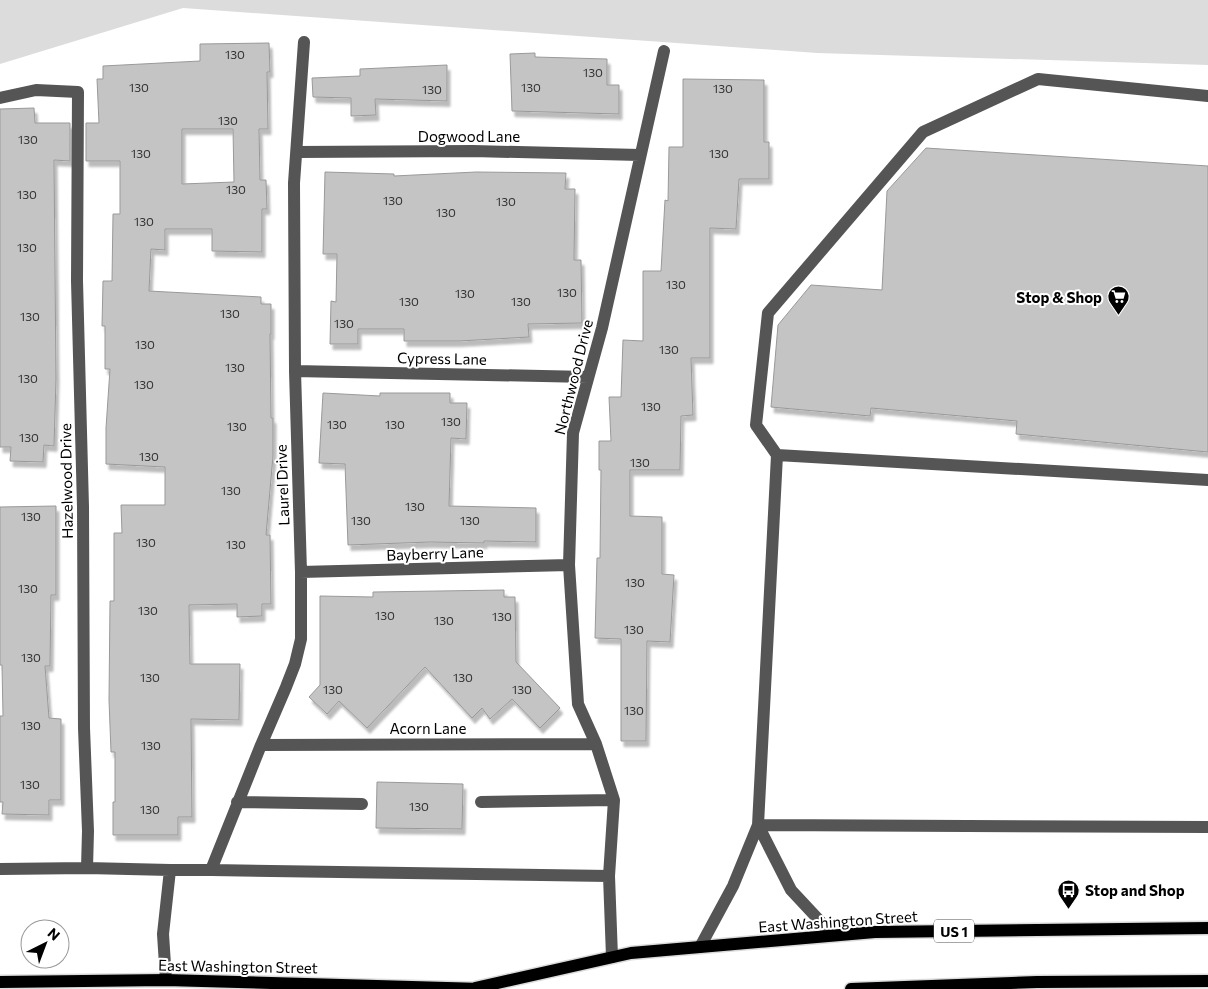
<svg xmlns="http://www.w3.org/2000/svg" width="1208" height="989" font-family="Commissioner,sans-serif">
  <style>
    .green { fill: #dcdcdc }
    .building { fill: #c4c4c4; stroke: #999; fill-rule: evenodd; filter: url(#shadow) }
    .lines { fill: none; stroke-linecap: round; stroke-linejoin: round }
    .major-casing { stroke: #dbdbdb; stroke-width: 15 }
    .minor { stroke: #555; stroke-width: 12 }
    .major { stroke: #000; stroke-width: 12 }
    .labels { text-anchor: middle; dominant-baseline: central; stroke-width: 4; stroke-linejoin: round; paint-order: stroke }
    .number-label { font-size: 12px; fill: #313131 }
    .shield { fill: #fff; stroke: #4c4c4c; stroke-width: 1 }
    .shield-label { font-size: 14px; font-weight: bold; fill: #000 }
    .street-label { font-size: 15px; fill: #000; stroke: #fff }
    .poi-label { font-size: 15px; font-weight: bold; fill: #000; stroke: #fff; text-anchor: end }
  </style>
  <defs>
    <filter id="shadow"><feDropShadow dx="3" dy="5.5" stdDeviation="1" flood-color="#0004"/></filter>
  </defs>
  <rect width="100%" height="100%" fill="#fff"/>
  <path class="green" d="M0 0H1208V65L817 53 183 8 0 64Z"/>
  <path class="building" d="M269 43 270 72H267L268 129H259L260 180H266L267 209H262V252L212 251V229H165V250L151 249 149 291 261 297V304H271V334H270L271 418H273V456L266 535H270L271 604H262V616L237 617V604L189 605 190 664H240L239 720 191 719 192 817H178V835H113V802H115V752H111L109 700 110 601H114V533H122L121 505H165V467L106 464V428L110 369H105V326H102L103 281H112L113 214H120V161H86V123H99L97 79H103V66L200 61V44ZM182 129H233L234 182 182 184Z
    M535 53V57L607 59V85H619V114L512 111 510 54Z
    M447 65V101L375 99 376 115 351 116V98L313 97 312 78 360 76V69Z
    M683 79 764 80V142H769V179H739L736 229 710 228V358H691L693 415 681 416 680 470H630V516L662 517V574L674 575 670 642 647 641 646 741H621V639L595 638 597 558H600L601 470H599V441H611L609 397H621L623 340 643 341V271H661L665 200 668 201 669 147H683Z
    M34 108 35 123H70V161L54 160 56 379 54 446 44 445 43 462 10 461 11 447H0V109Z
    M926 148 1208 166V452L1016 434 1017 421 871 408 870 416 771 407 778 325 811 285 882 290 887 191Z
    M325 172 394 174V176L476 172 566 173 565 189H575L574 260H581L582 323 528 324 529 337 459 341H404V329H358V344H330L331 301 336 302 337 254H323Z
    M323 393 380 396V393H450V403H467L466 439 451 438 449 506 536 508V542L484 541V543L430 542 348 545 345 464 319 463Z
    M56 506V595H51L50 666H45L49 718 61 719V800H49V815L2 814 3 802H0V716H3L2 665H0V507Z
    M504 590V597H515L516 662 560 708 540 728 512 699 490 719 482 708 472 718 425 667 367 728 339 701 327 714 309 697 320 685V596L373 597V592Z
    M377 782 463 784 462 829 376 828Z"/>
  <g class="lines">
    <defs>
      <path id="major" d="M0 982 166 980 482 989
        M475 988 631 953 875 932 1208 928
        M851 989 1037 982 1208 981"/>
    </defs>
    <use href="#major" class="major-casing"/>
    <path class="minor" d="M0 98 36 90 78 92 77 281 83 507 84 728 88 831 87 868
      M297 152 473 151 640 155
      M295 371 588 377
      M777 455 1208 480
      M301 572 569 565
      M261 745 596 744
      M237 802 362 804
      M481 802 614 800
      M758 825 1208 827
      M758 825 791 890 833 935
      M0 869 87 868 170 870 163 934 166 980
      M170 870H211L261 745 286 687 295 664 301 639V572L295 371 294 183 304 42
      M211 870 609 876
      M700 947 733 886 758 825 777 455 756 425 768 313 923 132 1038 79 1208 96
      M612 957 609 876 614 800 596 744 578 704 569 565 573 433 602 328 664 51"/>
    <use href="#major" class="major"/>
  </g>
  <defs>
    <symbol id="supermarket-pin" viewBox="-11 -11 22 30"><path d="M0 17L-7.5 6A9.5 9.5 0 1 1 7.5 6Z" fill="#000" stroke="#fff"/><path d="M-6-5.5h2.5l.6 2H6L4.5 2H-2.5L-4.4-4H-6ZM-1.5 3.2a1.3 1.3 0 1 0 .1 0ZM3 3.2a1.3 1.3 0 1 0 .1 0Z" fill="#fff"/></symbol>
    <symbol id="bus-pin" viewBox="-11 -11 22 30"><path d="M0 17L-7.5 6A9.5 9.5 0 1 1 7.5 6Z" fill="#000" stroke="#fff"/><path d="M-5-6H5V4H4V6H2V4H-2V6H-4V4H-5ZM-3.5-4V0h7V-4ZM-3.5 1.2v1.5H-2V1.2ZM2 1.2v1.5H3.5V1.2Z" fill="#fff"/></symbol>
  </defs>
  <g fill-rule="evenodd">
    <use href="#supermarket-pin" x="1106" y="284" width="25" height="34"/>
    <use href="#bus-pin" x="1056" y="878" width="25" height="34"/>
  </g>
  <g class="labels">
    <g class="number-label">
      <text x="235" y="54">130</text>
      <text x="593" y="72">130</text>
      <text x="139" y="87">130</text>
      <text x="531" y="87">130</text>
      <text x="723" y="88">130</text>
      <text x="432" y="89">130</text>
      <text x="228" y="120">130</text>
      <text x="28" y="139">130</text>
      <text x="141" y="153">130</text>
      <text x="719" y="153">130</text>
      <text x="236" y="189">130</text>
      <text x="27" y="194">130</text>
      <text x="393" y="200">130</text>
      <text x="506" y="201">130</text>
      <text x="446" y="212">130</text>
      <text x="144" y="221">130</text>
      <text x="27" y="247">130</text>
      <text x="676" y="284">130</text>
      <text x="567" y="292">130</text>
      <text x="465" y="293">130</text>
      <text x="409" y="301">130</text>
      <text x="521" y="301">130</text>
      <text x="230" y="313">130</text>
      <text x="30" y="316">130</text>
      <text x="344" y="323">130</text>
      <text x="145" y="344">130</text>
      <text x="669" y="349">130</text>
      <text x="235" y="367">130</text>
      <text x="28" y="378">130</text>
      <text x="144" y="384">130</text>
      <text x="651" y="406">130</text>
      <text x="451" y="421">130</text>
      <text x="337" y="424">130</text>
      <text x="395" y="424">130</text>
      <text x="237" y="426">130</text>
      <text x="29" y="437">130</text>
      <text x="149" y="456">130</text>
      <text x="640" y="462">130</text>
      <text x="231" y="490">130</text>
      <text x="415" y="506">130</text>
      <text x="31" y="516">130</text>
      <text x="361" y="520">130</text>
      <text x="470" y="520">130</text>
      <text x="146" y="542">130</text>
      <text x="236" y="544">130</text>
      <text x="635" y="582">130</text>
      <text x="28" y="588">130</text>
      <text x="148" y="610">130</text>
      <text x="385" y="615">130</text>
      <text x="502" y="616">130</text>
      <text x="444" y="620">130</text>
      <text x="634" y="629">130</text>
      <text x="31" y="657">130</text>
      <text x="150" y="677">130</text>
      <text x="463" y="677">130</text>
      <text x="333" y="689">130</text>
      <text x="522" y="689">130</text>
      <text x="634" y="710">130</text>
      <text x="31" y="725">130</text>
      <text x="151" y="745">130</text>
      <text x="30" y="784">130</text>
      <text x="419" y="806">130</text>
      <text x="150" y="809">130</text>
    </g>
    <rect class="shield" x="934" y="919.5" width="40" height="23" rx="4"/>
    <g class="shield-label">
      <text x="954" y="931">US 1</text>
    </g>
    <g class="street-label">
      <text x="469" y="136">Dogwood Lane</text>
      <text transform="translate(442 358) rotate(1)">Cypress Lane</text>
      <text transform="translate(573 377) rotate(-76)">Northwood Drive</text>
      <text transform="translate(66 481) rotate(-91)">Hazelwood Drive</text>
      <text transform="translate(282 485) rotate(-92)">Laurel Drive</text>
      <text transform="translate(435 553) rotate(-2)">Bayberry Lane</text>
      <text x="428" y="728">Acorn Lane</text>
      <text transform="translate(838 921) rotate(-4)">East Washington Street</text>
      <text transform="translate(238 966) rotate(1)">East Washington Street</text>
    </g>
    <g class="poi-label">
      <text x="1102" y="297">Stop &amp; Shop</text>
      <text x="1085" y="890" text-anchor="start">Stop and Shop</text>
    </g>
  </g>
  <g transform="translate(45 944) rotate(42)"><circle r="24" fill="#ffffff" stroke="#999999"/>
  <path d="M0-4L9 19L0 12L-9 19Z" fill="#000000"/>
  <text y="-8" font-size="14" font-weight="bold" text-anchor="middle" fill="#000000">N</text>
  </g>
</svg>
